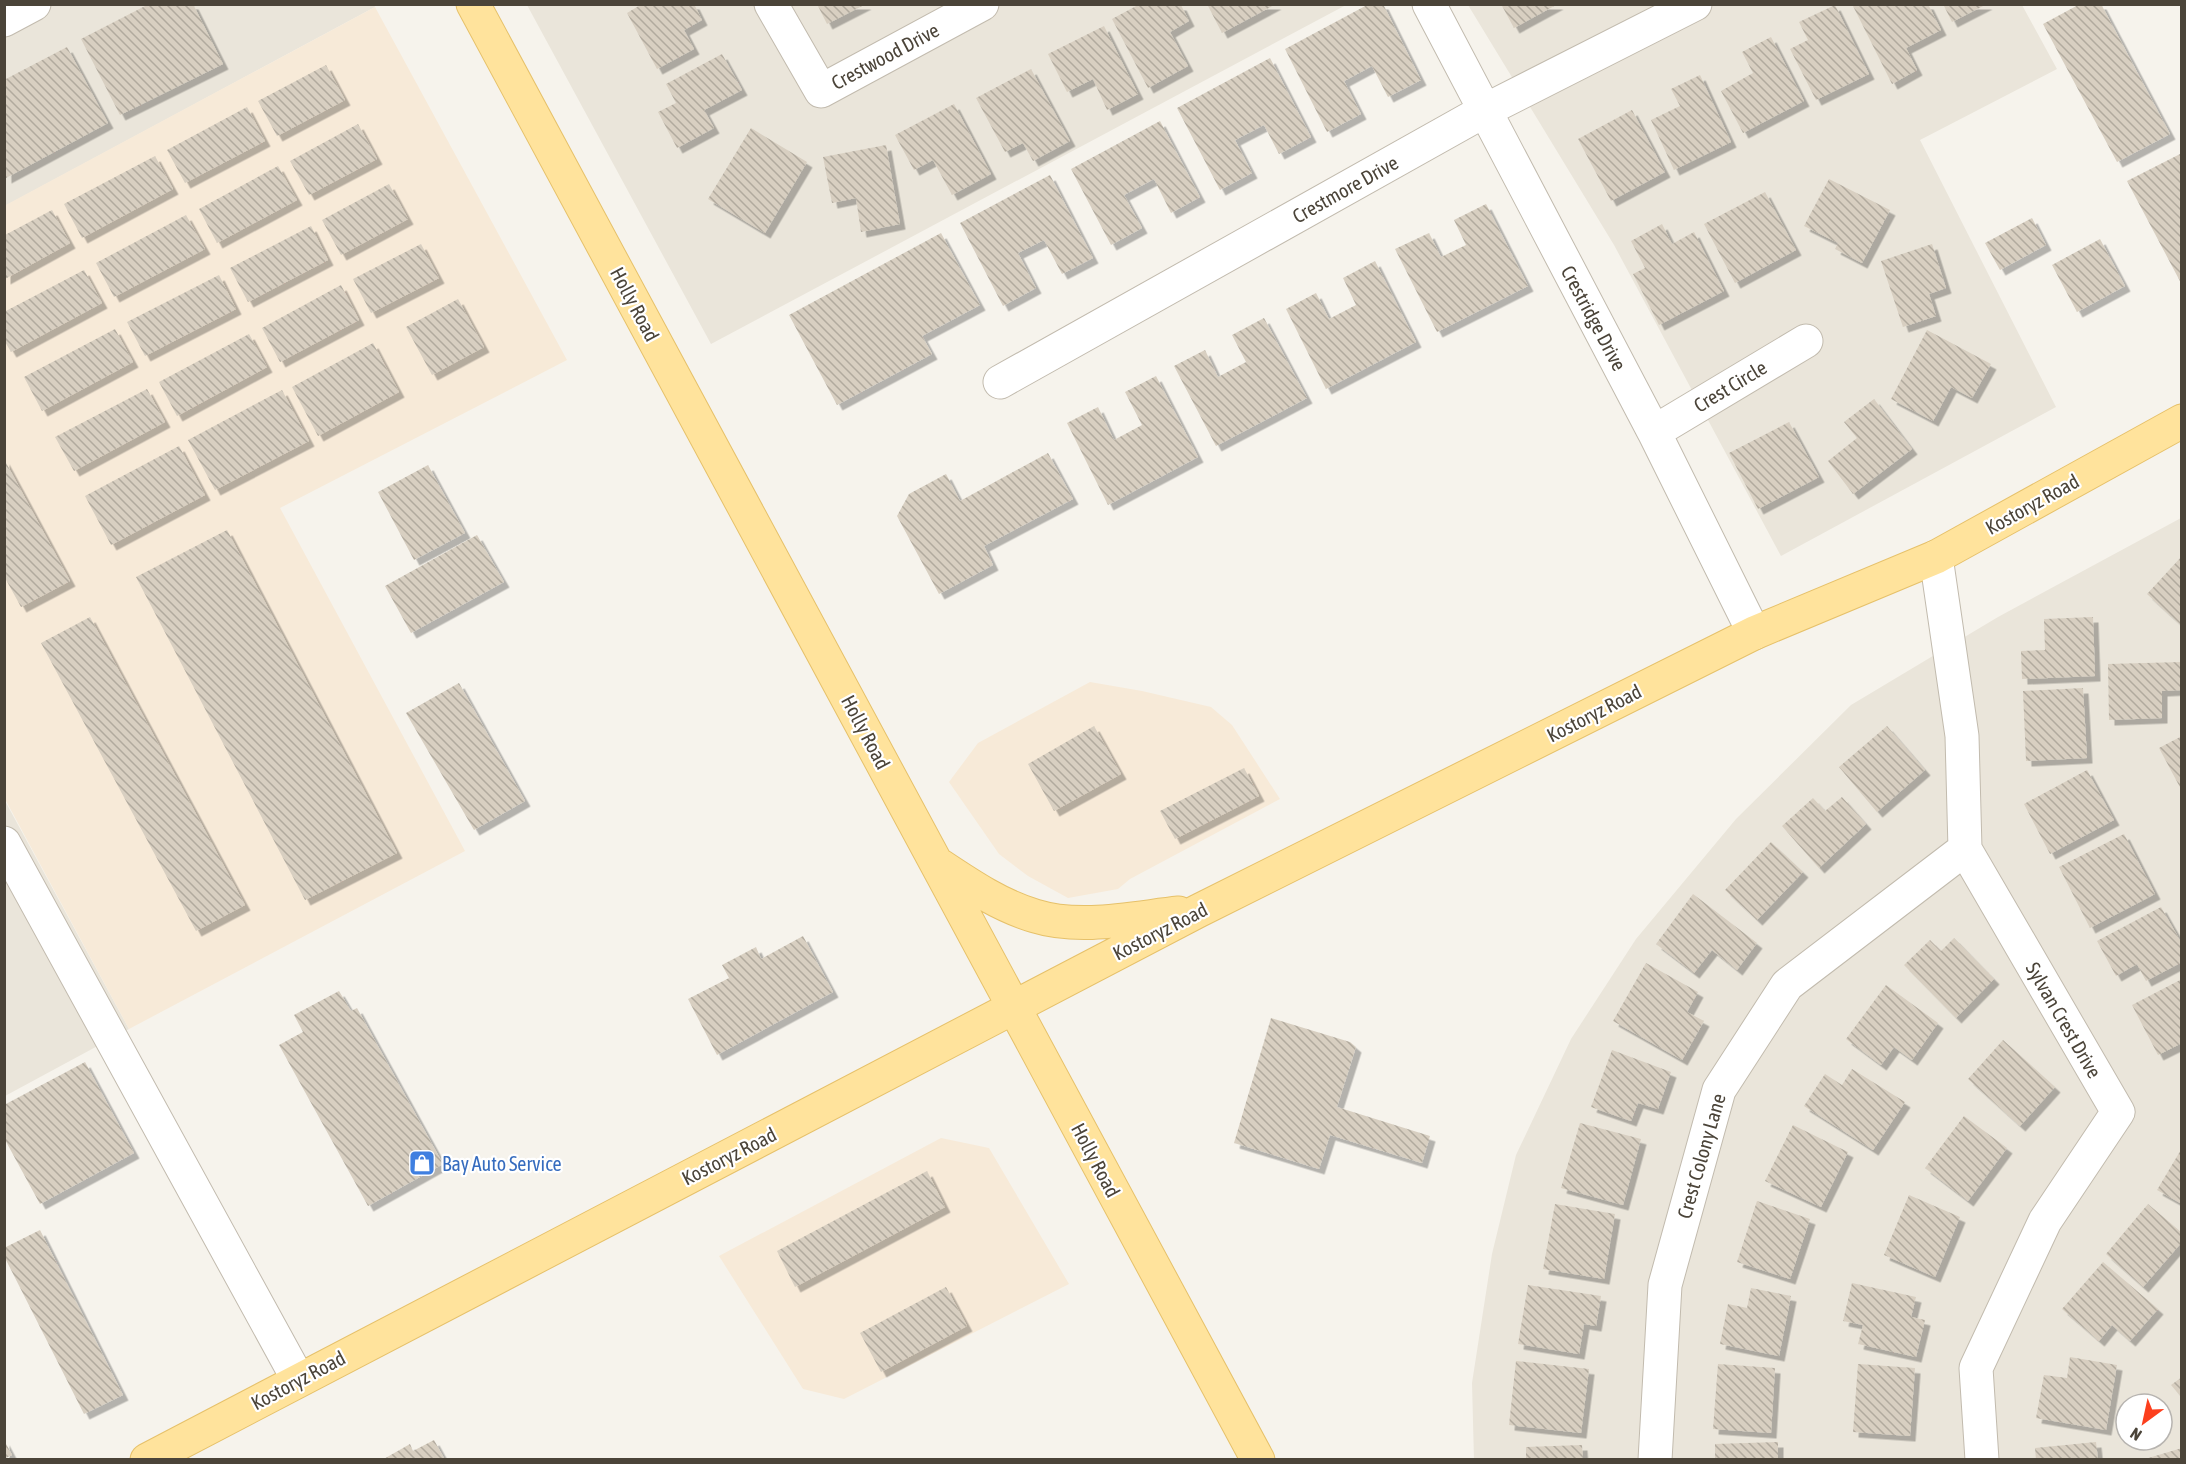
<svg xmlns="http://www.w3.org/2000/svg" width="2186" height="1464" font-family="'Asap Condensed',sans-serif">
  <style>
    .residential { fill: #eae5da; fill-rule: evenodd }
    .commercial { fill: #f7ead8 }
    .building { fill: url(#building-back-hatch); filter: url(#shadow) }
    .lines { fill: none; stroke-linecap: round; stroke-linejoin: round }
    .minor-casing { stroke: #c2bbae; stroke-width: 35 }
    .major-casing { stroke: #e6c16a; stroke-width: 35 }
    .minor { stroke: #fff; stroke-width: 33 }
    .major { stroke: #ffe39c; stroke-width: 33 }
    .labels { text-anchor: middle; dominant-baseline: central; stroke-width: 4.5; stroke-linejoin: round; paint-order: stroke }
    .street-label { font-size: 20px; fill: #4b4439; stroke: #fff }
    .shop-label { font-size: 20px; fill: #366cbe; stroke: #fff; text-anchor: start }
  </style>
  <defs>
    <pattern id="building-back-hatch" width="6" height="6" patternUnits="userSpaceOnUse" patternTransform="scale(1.5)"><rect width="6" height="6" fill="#d8cfc1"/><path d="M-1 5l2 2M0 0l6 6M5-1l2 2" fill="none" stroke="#b1aa9e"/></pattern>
    <filter id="shadow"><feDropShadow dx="5.5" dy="5.5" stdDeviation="0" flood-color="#0004"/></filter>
  </defs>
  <rect width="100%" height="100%" fill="#f6f3ec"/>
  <path class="residential" d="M5 5H374L375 7 5 206Z
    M527 5H1346L711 344Z
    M1468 5H2022L2057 69 1920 140 2056 407 1781 556 1614 245Z
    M2181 518V1459L1474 1460 1472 1383 1492 1254 1516 1155 1571 1039 1636 939 1736 819 1851 705 1998 617ZM2126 1404H2162V1440H2126Z
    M4 799 129 1029 5 1096H4Z"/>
  <path class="commercial" d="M375 7 567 360 280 508 465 851 129 1029 5 799 4 206Z
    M1090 682 1142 691 1211 707 1232 725 1280 799 1130 879 1118 889 1068 898 1028 876 999 854 949 782 978 743Z
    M941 1138 989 1148 1069 1284 844 1399 803 1389 719 1256Z"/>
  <path class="building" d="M149 4H193L223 64 120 115 81 39Z
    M642 4H694L702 20 684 30 694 49 657 69 627 13Z
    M817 4H866L827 24Z
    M1207 4H1276L1222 33Z
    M1369 4H1383L1421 80 1388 97 1372 66 1344 81 1361 114 1327 132 1285 49Z
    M1501 4H1558L1514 28Z
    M1852 4H1928L1941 30 1906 48 1917 70 1892 84Z
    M1943 4H1987L1952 22Z
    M2080 4H2101L2170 134 2117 162 2043 24Z
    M1138 5H1181L1189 21 1170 32 1188 66 1148 88 1112 19Z
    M1835 5 1869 74 1816 100 1790 49 1808 40 1799 22Z
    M1104 26 1138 94 1107 110 1093 79 1067 92 1048 54Z
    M1771 37 1804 101 1743 133 1721 91 1753 73 1742 52Z
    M67 47 108 123 6 178 4 80Z
    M722 54 742 90 704 110 714 128 677 148 658 112 676 103 666 84Z
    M1270 58 1311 137 1279 154 1264 125 1235 140 1252 173 1220 190 1177 108Z
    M326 65 345 100 277 136 258 101Z
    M1031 69 1070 141 1033 161 1023 143 1005 152 976 98Z
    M1700 75 1731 142 1674 170 1651 120 1680 106 1671 89Z
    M954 104 991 174 952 195 933 160 914 170 895 135Z
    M247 107 265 141 185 183 167 150Z
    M1632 110 1665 172 1611 201 1578 139Z
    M1160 121 1200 197 1171 213 1154 179 1124 195 1142 228 1111 245 1071 169Z
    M358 124 377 159 309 195 290 161Z
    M751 128 807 162 765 233 708 199Z
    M886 145 900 224 861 232 856 198 832 203 823 157Z
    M2182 153V285L2127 181Z
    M155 156 173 189 82 238 64 204Z
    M278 166 297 200 217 243 199 209Z
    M1050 175 1093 258 1062 274 1044 240 1018 253 1036 288 1003 306 960 223Z
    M1829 179 1890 210 1862 263 1835 249 1838 243 1804 226Z
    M389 184 408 219 341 255 322 220Z
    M1765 192 1796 250 1735 283 1704 224Z
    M1486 204 1528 286 1437 332 1395 249 1429 233 1441 257 1466 245 1454 220Z
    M52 210 70 243 5 279V235Z
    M186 215 205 249 114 297 96 263Z
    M2032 218 2046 245 2000 270 1985 243Z
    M1662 224 1672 244 1694 232 1724 291 1659 325 1633 274 1645 268 1631 241Z
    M311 226 328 260 248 302 230 268Z
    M941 233 980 305 922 336 932 354 837 405 789 315Z
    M2100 239 2125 286 2077 312 2052 265Z
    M421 244 439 278 371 313 353 279Z
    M1932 244 1946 288 1929 294 1936 316 1903 327 1881 261Z
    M1375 261 1416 342 1326 389 1286 309 1316 293 1329 319 1356 305 1343 278Z
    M84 270 102 303 11 352 4 340V312Z
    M219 275 236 309 145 356 127 322Z
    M341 285 359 320 280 362 262 328Z
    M458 299 484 347 432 375 406 327Z
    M1264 318 1307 398 1216 446 1174 366 1205 350 1218 377 1246 362 1232 335Z
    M115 329 133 362 42 411 24 377Z
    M1927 330 1991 364 1972 398 1951 387 1933 421 1891 399Z
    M249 334 267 367 177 416 159 382Z
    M373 343 399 392 318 436 292 387Z
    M1156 376 1198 457 1108 505 1067 423 1098 407 1114 440 1142 425 1125 392Z
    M147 389 165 422 74 471 55 437Z
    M282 390 309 441 215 490 188 440Z
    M1874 399 1912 449 1853 494 1828 461 1857 438 1844 422Z
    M1789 422 1819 477 1758 509 1729 453Z
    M179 446 205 495 111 545 85 496Z
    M1048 453 1073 499 984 546 993 565 939 594 897 516 909 494 946 474 960 501Z
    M4 459 70 581 21 607 4 576Z
    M428 465 465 533 414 560 378 492Z
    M227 530 397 853 305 900 136 577Z
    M477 535 504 582 411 633 385 586Z
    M2182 556V626L2147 594Z
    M90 617 245 905 196 931 41 643Z
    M2093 617 2095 676 2022 679 2021 651 2045 650 2044 619Z
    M2182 662V690L2162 691V718L2109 720 2108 664Z
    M459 683 525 801 474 830 406 713Z
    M2083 688 2087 758 2026 761 2023 691Z
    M1094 726 1121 774 1054 811 1028 764Z
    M1887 726 1925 770 1877 812 1839 767Z
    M2182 736V791L2159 748Z
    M1244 768 1259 796 1175 839 1160 811Z
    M2087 770 2114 820 2050 854 2024 804Z
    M1842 797 1866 824 1819 868 1782 826 1813 798 1825 811Z
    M2124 834 2155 894 2090 928 2059 867Z
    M1771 842 1803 872 1757 920 1725 890Z
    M1693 894 1757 943 1737 970 1712 950 1694 973 1656 944Z
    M2161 907 2182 944V962L2146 981 2137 964 2116 976 2097 941Z
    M803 936 833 992 717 1055 688 999 729 978 722 965 756 947 761 959Z
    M1954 938 1994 979 1956 1018 1904 965 1930 940 1941 951Z
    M1646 963 1698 992 1687 1012 1704 1021 1682 1060 1613 1021Z
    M2182 979V1043L2158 1055 2132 1005Z
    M1886 985 1938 1023 1912 1060 1894 1047 1881 1065 1846 1039Z
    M339 991 351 1011 357 1008 443 1164 368 1206 279 1045 303 1032 294 1015Z
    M1271 1018 1350 1042 1356 1047 1337 1107 1430 1136 1422 1163 1330 1135 1319 1169 1234 1143Z
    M2003 1040 2055 1087 2020 1126 1968 1079Z
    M1612 1050 1671 1072 1658 1109 1638 1103 1631 1121 1591 1107Z
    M85 1062 134 1153 40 1204 4 1138V1105Z
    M1852 1069 1905 1102 1873 1150 1804 1106 1825 1074 1842 1085Z
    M1964 1116 2007 1148 1968 1201 1925 1168Z
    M1580 1123 1641 1139 1623 1205 1561 1188Z
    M1793 1125 1848 1152 1821 1207 1765 1181Z
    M2182 1148V1204L2157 1190Z
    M927 1171 945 1207 795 1287 777 1251Z
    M1909 1195 1960 1217 1935 1277 1884 1255Z
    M1757 1201 1810 1219 1790 1279 1737 1262Z
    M1555 1204 1615 1214 1604 1279 1543 1269Z
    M2148 1204 2182 1233V1242L2143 1287 2106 1254Z
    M40 1230 123 1395 84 1414 4 1256V1248Z
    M2103 1262 2158 1309 2130 1341 2112 1325 2099 1341 2062 1309Z
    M1852 1283 1916 1297 1911 1317 1925 1320 1916 1357 1858 1344 1863 1325 1843 1321Z
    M1528 1285 1601 1296 1596 1326 1584 1324 1579 1354 1518 1344Z
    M946 1287 967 1326 881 1372 860 1333Z
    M1751 1288 1791 1296 1779 1356 1720 1344 1728 1304 1747 1308Z
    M2070 1357 2117 1365 2106 1430 2036 1418 2044 1375 2067 1378Z
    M1516 1361 1589 1369 1581 1433 1509 1425Z
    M1718 1364 1775 1368 1771 1433 1713 1429Z
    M1858 1364 1915 1368 1910 1436 1853 1432Z
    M2182 1377V1398L2171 1385Z
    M4 1440 12 1455 4 1459Z
    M434 1440 445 1460H382L410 1444 413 1451Z
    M1778 1442V1460H1715V1444Z
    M2096 1442 2098 1460H2036L2035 1448Z
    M1582 1445 1583 1460H1526V1447Z
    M2182 1448V1460H2145V1459Z"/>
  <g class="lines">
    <defs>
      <path id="minor" d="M771 4 821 91 982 4
        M1429 4 1654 432 1754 633
        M4 20 34 4
        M1000 382 1484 111 1695 4
        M1654 432 1806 341
        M1936 557 1962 736 1965 849 2118 1112 2045 1221 1976 1368 1982 1460
        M4 843 298 1379
        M1655 1460 1665 1285 1719 1090 1787 985 1965 849"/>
      <path id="major" d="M473 4 1258 1460
        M941 866C971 886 1001 906 1035 916 1080 930 1133 918 1179 913
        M147 1460 1198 911 1754 633 1936 557 2182 421"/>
    </defs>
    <use href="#minor" class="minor-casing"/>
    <use href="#major" class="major-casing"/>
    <use href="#minor" class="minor"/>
    <use href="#major" class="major"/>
  </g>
  <defs>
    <symbol id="shop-square" viewBox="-11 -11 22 22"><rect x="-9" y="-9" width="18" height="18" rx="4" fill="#3f7fe0" stroke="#fff"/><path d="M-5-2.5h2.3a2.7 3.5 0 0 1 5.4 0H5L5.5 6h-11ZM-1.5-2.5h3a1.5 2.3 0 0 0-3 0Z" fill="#fff"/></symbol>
  </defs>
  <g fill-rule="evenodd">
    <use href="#shop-square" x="407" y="1148" width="30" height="30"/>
  </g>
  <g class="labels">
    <g class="street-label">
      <text transform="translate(885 56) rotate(-28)">Crestwood Drive</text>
      <text transform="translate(1345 189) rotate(-29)">Crestmore Drive</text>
      <text transform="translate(635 304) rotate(62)">Holly Road</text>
      <text transform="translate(1594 318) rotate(62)">Crestridge Drive</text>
      <text transform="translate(1730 386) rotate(-31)">Crest Circle</text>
      <text transform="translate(2032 504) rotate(-29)">Kostoryz Road</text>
      <text transform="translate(1594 713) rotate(-27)">Kostoryz Road</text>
      <text transform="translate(866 732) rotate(62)">Holly Road</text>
      <text transform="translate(1160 931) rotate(-27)">Kostoryz Road</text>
      <text transform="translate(2064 1020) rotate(60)">Sylvan Crest Drive</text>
      <text transform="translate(729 1156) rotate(-27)">Kostoryz Road</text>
      <text transform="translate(1701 1156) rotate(-74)">Crest Colony Lane</text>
      <text transform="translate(1096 1160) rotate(62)">Holly Road</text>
      <text transform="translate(298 1380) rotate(-28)">Kostoryz Road</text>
    </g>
    <g class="shop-label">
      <text x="442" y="1163">Bay Auto Service</text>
    </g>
  </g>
  <rect width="2186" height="1464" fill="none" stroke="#4b4439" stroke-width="12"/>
  <g transform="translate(2144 1422) rotate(213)"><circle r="28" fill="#ffffff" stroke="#b7b4b0" stroke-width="1.5"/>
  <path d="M0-4.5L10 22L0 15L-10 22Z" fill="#fc3f1d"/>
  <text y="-9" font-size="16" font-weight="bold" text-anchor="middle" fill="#4b4439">N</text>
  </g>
</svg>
